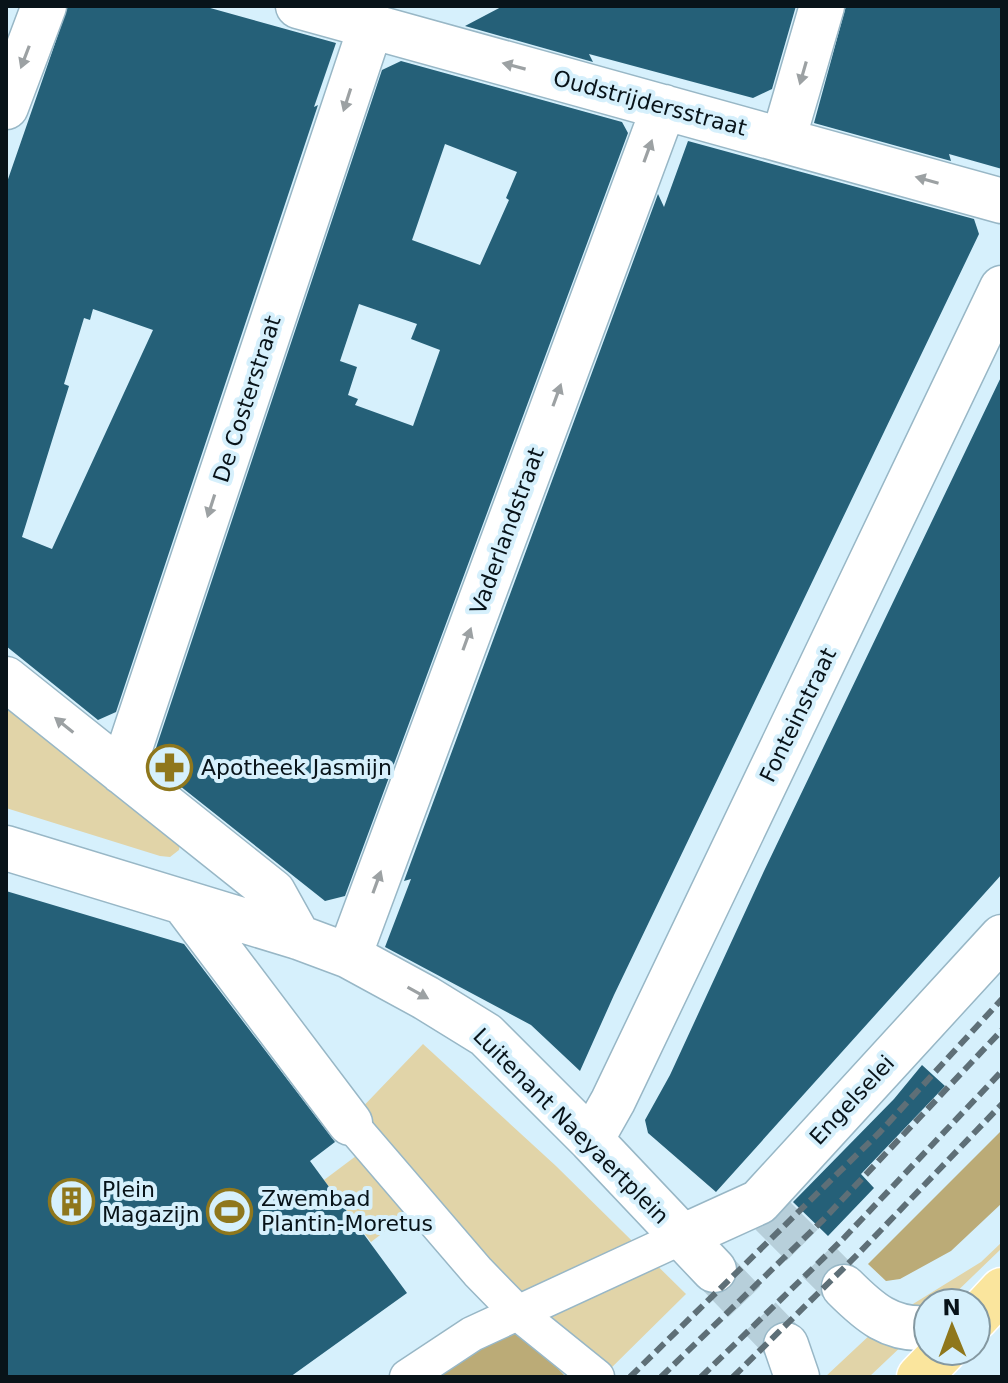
<svg xmlns="http://www.w3.org/2000/svg" width="1008" height="1383" font-family="'DejaVu Sans',sans-serif">
  <style>
    .green { fill: #e1d4a8 }
    .forest { fill: #bbab77 }
    .building { fill: #256078; fill-rule: evenodd }
    .lines { fill: none; stroke-linecap: round; stroke-linejoin: round }
    .minor-tunnel { stroke: #b7cfda; stroke-width: 44; stroke-dasharray: 44 22; stroke-linecap: butt }
    .pedestrian-casing { stroke: #98b7c6; stroke-width: 37 }
    .minor-casing { stroke: #98b7c6; stroke-width: 47 }
    .primary-casing { stroke: #fff; stroke-width: 47 }
    .pedestrian { stroke: #fff; stroke-width: 34 }
    .minor { stroke: #fff; stroke-width: 44 }
    .primary { stroke: #fae59d; stroke-width: 44 }
    .rail { stroke: #5e6f77; stroke-width: 6; stroke-dasharray: 12 6; stroke-linecap: butt }
    .oneway { fill: #9ca1a3 }
    .labels { text-anchor: middle; dominant-baseline: central; stroke-width: 8; stroke-linejoin: round; paint-order: stroke }
    .street-label { font-size: 22px; fill: #081319; stroke: #d6f0fc }
    .poi-label { font-size: 22px; fill: #081319; stroke: #d6f0fc; text-anchor: start }
  </style>
  <rect width="100%" height="100%" fill="#d6f0fc"/>
  <path class="green" d="M6 702 180 841 179 850 170 857 160 856 6 808Z
    M423 1044 556 1166 686 1294 602 1377 353 1117Z
    M364 1150 410 1212 371 1242 324 1180Z
    M1002 1242V1248L945 1303H928V1310L900 1312 981 1262Z
    M872 1333 906 1342 869 1377H825Z"/>
  <path class="forest" d="M1002 1130V1203L951 1251 900 1279 886 1281 868 1264Z
    M515 1324 566 1377H434Z"/>
  <path class="building" d="M68 6H203L336 43 314 107 318 105 116 712 98 720 6 646V185ZM93 309 153 330 52 549 22 537 69 386 64 384 84 318 90 320Z
    M503 6H796L772 89 753 98 589 54 593 62 465 26Z
    M846 6H1002V169L949 154 951 161 814 123Z
    M401 61 622 122 628 133 345 896 325 901 151 763 382 70ZM445 144 517 172 506 198 509 200 480 265 412 240ZM359 304 417 324 411 339 440 350 413 426 355 405 358 399 348 395 357 367 340 361Z
    M688 141 974 219 979 234 614 995 580 1071 531 1025 385 947 411 879 404 881 658 194 664 207Z
    M1002 375V874L716 1192 648 1133 645 1120 670 1075 764 871Z
    M6 891 184 944 335 1142 310 1161 407 1293 290 1377H6Z
    M922 1065 945 1086 861 1174 874 1188 828 1236 793 1202 894 1099Z"/>
  <g class="lines">
    <path class="minor-tunnel" d="M771 1214 844 1287
      M714 1270 786 1345"/>
    <defs>
      <path id="pedestrian" d="M350 1123 478 1272 519 1314 597 1377
        M407 1377 472 1334 682 1237"/>
      <path id="minor" d="M298 6 1002 201
        M6 107 44 6
        M783 140 822 6
        M6 679 273 892 298 937
        M122 772 371 26
        M6 848 298 937 349 956 426 998 486 1035 591 1140 714 1270
        M184 903 350 1123
        M349 956 664 107
        M591 1140 613 1101 1002 288
        M682 1237 759 1202 1002 937
        M844 1287C869 1312 890 1331 928 1328
        M786 1345 797 1377"/>
      <path id="primary" d="M976 1318 1002 1290
        M919 1377 944 1351"/>
    </defs>
    <use href="#pedestrian" class="pedestrian-casing"/>
    <use href="#minor" class="minor-casing"/>
    <use href="#primary" class="primary-casing"/>
    <use href="#pedestrian" class="pedestrian"/>
    <use href="#minor" class="minor"/>
    <use href="#primary" class="primary"/>
    <path class="rail" d="M630 1377 880 1132 1002 999
      M661 1377 823 1220 1002 1030
      M701 1377 843 1239 1002 1071
      M733 1377 858 1254 1002 1104"/>
  </g>
  <defs><path id="oneway-solid" d="M-6-.8H1V-3.2L6.5 0L1 3.2V.8H-6Z" transform="scale(2)"/></defs>
  <g class="oneway">
    <use href="#oneway-solid" transform="translate(25 57) rotate(111)"/>
    <use href="#oneway-solid" transform="translate(514 66) rotate(-165)"/>
    <use href="#oneway-solid" transform="translate(803 73) rotate(106)"/>
    <use href="#oneway-solid" transform="translate(347 100) rotate(108)"/>
    <use href="#oneway-solid" transform="translate(648 151) rotate(-70)"/>
    <use href="#oneway-solid" transform="translate(927 180) rotate(-164)"/>
    <use href="#oneway-solid" transform="translate(557 395) rotate(-70)"/>
    <use href="#oneway-solid" transform="translate(211 506) rotate(108)"/>
    <use href="#oneway-solid" transform="translate(467 639) rotate(-70)"/>
    <use href="#oneway-solid" transform="translate(64 725) rotate(-141)"/>
    <use href="#oneway-solid" transform="translate(377 882) rotate(-70)"/>
    <use href="#oneway-solid" transform="translate(418 993) rotate(29)"/>
  </g>
  <defs>
    <symbol id="pharmacy-ring" viewBox="-11 -11 22 22"><circle r="9.5" fill="#d6f0fc" stroke="#8f771c" stroke-width="1.5"/><path d="M-2-6h4v4h4v4h-4v4h-4v-4h-4v-4h4Z" fill="#8f771c"/></symbol>
    <symbol id="building-ring" viewBox="-11 -11 22 22"><circle r="9.5" fill="#d6f0fc" stroke="#8f771c" stroke-width="1.5"/><path d="M-4-6H4V6H1V3H-1V6H-4ZM-2.5-4.3h1.7v1.8h-1.7ZM.8-4.3h1.7v1.8H.8ZM-2.5-1h1.7V.8h-1.7ZM.8-1h1.7V.8H.8Z" fill="#8f771c"/></symbol>
    <symbol id="stadium-ring" viewBox="-11 -11 22 22"><circle r="9.5" fill="#d6f0fc" stroke="#8f771c" stroke-width="1.5"/><path d="M0-5a6.5 5 0 1 0 0 10a6.5 5 0 1 0 0-10ZM-3.5-1.8h7v3.6h-7Z" fill="#8f771c"/></symbol>
  </defs>
  <g fill-rule="evenodd">
    <use href="#pharmacy-ring" x="144" y="742" width="51" height="51"/>
    <use href="#building-ring" x="46" y="1176" width="51" height="51"/>
    <use href="#stadium-ring" x="204" y="1186" width="51" height="51"/>
  </g>
  <g class="labels">
    <g class="street-label">
      <text transform="translate(650 103) rotate(15)">Oudstrijdersstraat</text>
      <text transform="translate(247 399) rotate(-72)">De Costerstraat</text>
      <text transform="translate(507 531) rotate(-70)">Vaderlandstraat</text>
      <text transform="translate(798 715) rotate(-64)">Fonteinstraat</text>
      <text transform="translate(852 1100) rotate(-47)">Engelselei</text>
      <text transform="translate(571 1126) rotate(45)">Luitenant Naeyaertplein</text>
    </g>
    <g class="poi-label">
      <text x="201" y="767">Apotheek Jasmijn</text>
      <text x="102" y="1189">Plein<tspan x="102" dy="25">Magazijn</tspan></text>
      <text x="261" y="1198">Zwembad<tspan x="261" dy="25">Plantin-Moretus</tspan></text>
    </g>
  </g>
  <rect width="1008" height="1383" fill="none" stroke="#081319" stroke-width="16"/>
  <g transform="translate(952 1327) rotate(359)"><circle r="38" fill="#d6f0fc" stroke="#8498a1" stroke-width="2"/>
  <path d="M0-6L14 30L0 20L-14 30Z" fill="#8f771c"/>
  <text y="-12" font-size="22" font-weight="bold" text-anchor="middle" fill="#081319">N</text>
  </g>
</svg>
